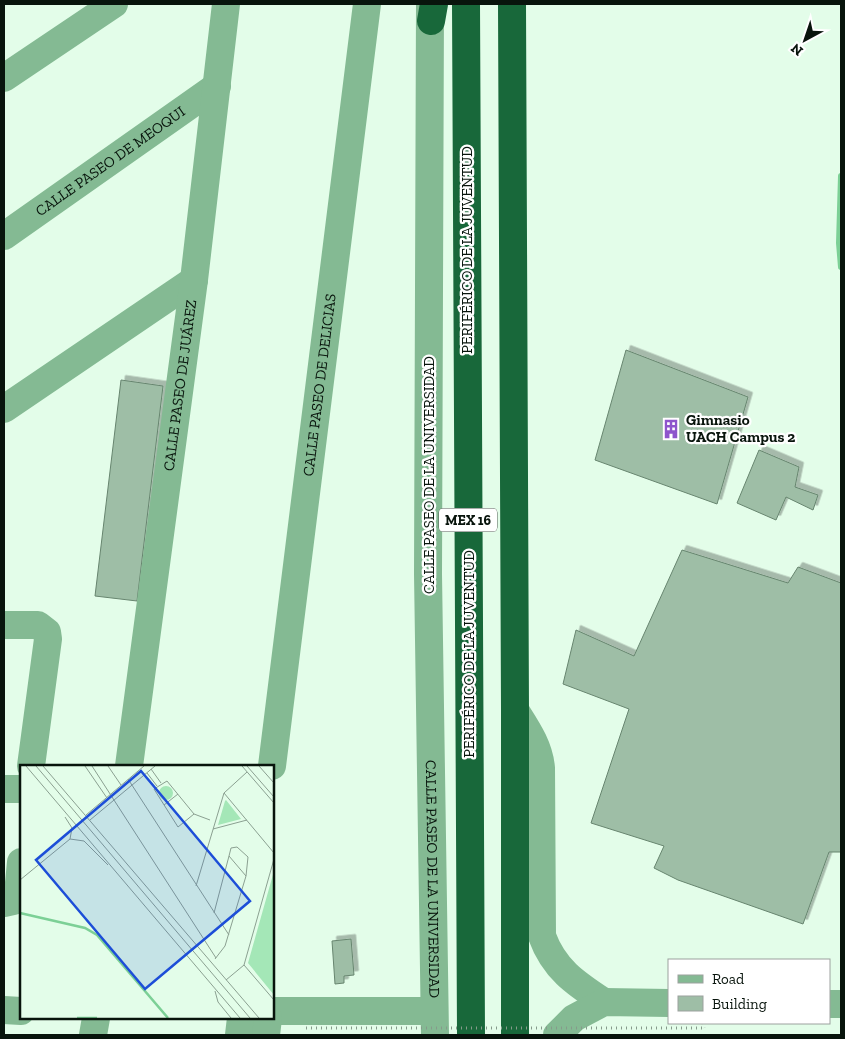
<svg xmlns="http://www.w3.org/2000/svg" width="845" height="1039" font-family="'Zilla Slab',serif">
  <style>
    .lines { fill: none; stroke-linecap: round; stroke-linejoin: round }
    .stream { stroke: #7cd096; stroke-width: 6 }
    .building { fill: #9ebea6; stroke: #67856f; filter: url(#shadow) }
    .path { stroke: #869a8b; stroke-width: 3; stroke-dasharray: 1 4; stroke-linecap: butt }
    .minor { stroke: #84ba93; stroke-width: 28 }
    .highway { stroke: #18683a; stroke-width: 28 }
    .path-bridge { stroke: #869a8b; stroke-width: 3; stroke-dasharray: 1 4; stroke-linecap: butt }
    .labels { text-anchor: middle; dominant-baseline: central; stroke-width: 4.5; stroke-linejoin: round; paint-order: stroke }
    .shield { fill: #fff; stroke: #525a55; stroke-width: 1 }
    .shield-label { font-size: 14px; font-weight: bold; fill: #08140c }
    .street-label { font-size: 15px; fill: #08140c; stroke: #fff }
    .poi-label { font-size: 15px; font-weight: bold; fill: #08140c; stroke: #fff; text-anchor: start }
    .inset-river { fill: none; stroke: #7cd096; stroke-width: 2.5 }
    .inset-road { fill: none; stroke: #8ba091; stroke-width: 1 }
    .view { fill: #1d4ed8; fill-opacity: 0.15; stroke: #1d4ed8; stroke-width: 2.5 }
    .inset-edge { fill: none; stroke: #08140c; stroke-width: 2.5 }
  </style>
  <defs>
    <filter id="shadow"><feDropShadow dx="4.5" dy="-4.5" stdDeviation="0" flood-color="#0004"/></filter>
  </defs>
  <rect width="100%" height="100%" fill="#e3fde9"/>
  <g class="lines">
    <path class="stream" d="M841 176 839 243 841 267"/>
  </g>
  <path class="building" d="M626 350 748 397 717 504 595 460Z
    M121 380 163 386 137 601 95 596Z
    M759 450 799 467 795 487 818 495 813 510 786 497 776 520 737 503Z
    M682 550 788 583 798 567 841 583V852H829L803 924 678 880 654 868 664 846 591 823 629 709 563 684 576 630 634 656Z
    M351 939 354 975 344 976V983L335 984 332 941Z"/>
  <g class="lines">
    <path class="path" d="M703 1023 704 1028"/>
    <g class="minor">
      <path id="s1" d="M430 4 428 574 435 1035"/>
      <path d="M4 78 114 4"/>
      <path id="s2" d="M4 236 217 86"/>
      <path d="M4 409 194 280"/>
      <path d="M4 625H38L47 632 48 639 31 766"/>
      <path d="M515 710C527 729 539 746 541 768L542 936C554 969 575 983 604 1002"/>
      <path id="s3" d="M129 766 194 280 226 4"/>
      <path id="s4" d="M272 766 367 4"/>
      <path d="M4 789H21"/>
      <path d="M4 903 13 901 18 893 21 862"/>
      <path d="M829 1004H841"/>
      <path d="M4 1010 21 1011"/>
      <path d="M272 1011H434"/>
      <path d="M93 1035 96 1018"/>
      <path d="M239 1035 241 1018"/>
      <path d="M266 1035 268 1018"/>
      <path d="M557 1035 574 1018 604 1002 669 1003"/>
    </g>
    <path class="highway" d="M466 4 471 1035
      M512 4 515 710V1035
      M431 21 434 4"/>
    <path class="path-bridge" d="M306 1028H704"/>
  </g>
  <defs>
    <symbol id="building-bare" viewBox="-9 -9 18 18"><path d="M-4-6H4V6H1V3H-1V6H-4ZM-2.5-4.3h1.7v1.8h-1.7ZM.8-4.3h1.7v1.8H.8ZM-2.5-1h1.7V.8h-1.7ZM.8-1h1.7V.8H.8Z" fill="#8e55cc" stroke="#fff" stroke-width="2.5" paint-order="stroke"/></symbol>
  </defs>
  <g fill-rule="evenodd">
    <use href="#building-bare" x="657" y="415" width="28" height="28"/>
  </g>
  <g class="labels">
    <rect class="shield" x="439" y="508.5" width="58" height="23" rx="4"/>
    <g class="shield-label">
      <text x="468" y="520">MEX 16</text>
    </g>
    <g class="street-label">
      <text stroke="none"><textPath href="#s2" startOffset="130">CALLE PASEO DE MEOQUI</textPath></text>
      <text transform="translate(467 250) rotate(-90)">PERIFÉRICO DE LA JUVENTUD</text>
      <text stroke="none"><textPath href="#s3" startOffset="384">CALLE PASEO DE JUÁREZ</textPath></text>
      <text stroke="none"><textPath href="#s4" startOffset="384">CALLE PASEO DE DELICIAS</textPath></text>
      <text transform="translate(429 475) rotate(-90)">CALLE PASEO DE LA UNIVERSIDAD</text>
      <text transform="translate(469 654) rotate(-90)">PERIFÉRICO DE LA JUVENTUD</text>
      <text stroke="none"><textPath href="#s1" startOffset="875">CALLE PASEO DE LA UNIVERSIDAD</textPath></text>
    </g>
    <g class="poi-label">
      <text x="686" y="420">Gimnasio<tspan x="686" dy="17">UACH Campus 2</tspan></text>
    </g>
  </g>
  <g transform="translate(20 765)">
    <rect width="254" height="254" fill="#e3fde9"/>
    <path d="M139 28a7 7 0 1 1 14 0a7 7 0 1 1-14 0ZM206 35 221 54 198 60 205 36ZM254 106V230L228 198Z" fill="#a4e7b7"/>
    <path class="inset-river" d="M0 148 65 163 77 170 148 253M57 253H77"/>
    <path class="inset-road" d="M6 1 220 253M16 1 230 253M23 1 239 253M65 1 87 33M72 1 196 193M88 1 101 20M222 1 254 38M227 1 254 32M239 1 254 18M131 4 141 18M127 8 137 21M108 14 209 170M204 28 254 88M144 40 158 29M174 49 158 62 134 24 147 16 174 49 190 55M66 50 124 1M70 55 135 1M193 64 227 55M50 74 64 76 88 100M209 91 226 111M0 115 50 74 52 63 45 52M176 121 204 28 227 7M194 148 209 91 211 83 217 82 228 92 226 111 205 181 195 194M224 200 254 235M206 215 224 200 254 94M195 226 198 237 211 253"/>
    <path class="view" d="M121 6 230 136 125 224 16 95Z"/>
    <rect width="254" height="254" class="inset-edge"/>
  </g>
  <rect width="845" height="1039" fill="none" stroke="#08140c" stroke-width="10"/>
  <rect x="668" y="959" width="162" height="65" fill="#ffffff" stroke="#9ca19e"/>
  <rect x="678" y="975" width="25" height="8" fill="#84ba93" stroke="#9ca19e"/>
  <text x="712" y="984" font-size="15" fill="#08140c">Road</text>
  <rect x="678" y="996" width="25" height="15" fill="#9ebea6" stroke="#9ca19e"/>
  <text x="712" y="1009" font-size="15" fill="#08140c">Building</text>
  <g transform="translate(805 40) rotate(220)" stroke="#ffffff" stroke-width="4" paint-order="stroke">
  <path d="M0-4L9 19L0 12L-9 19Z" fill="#08140c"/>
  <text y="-8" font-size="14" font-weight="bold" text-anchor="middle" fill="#08140c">N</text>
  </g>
</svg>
